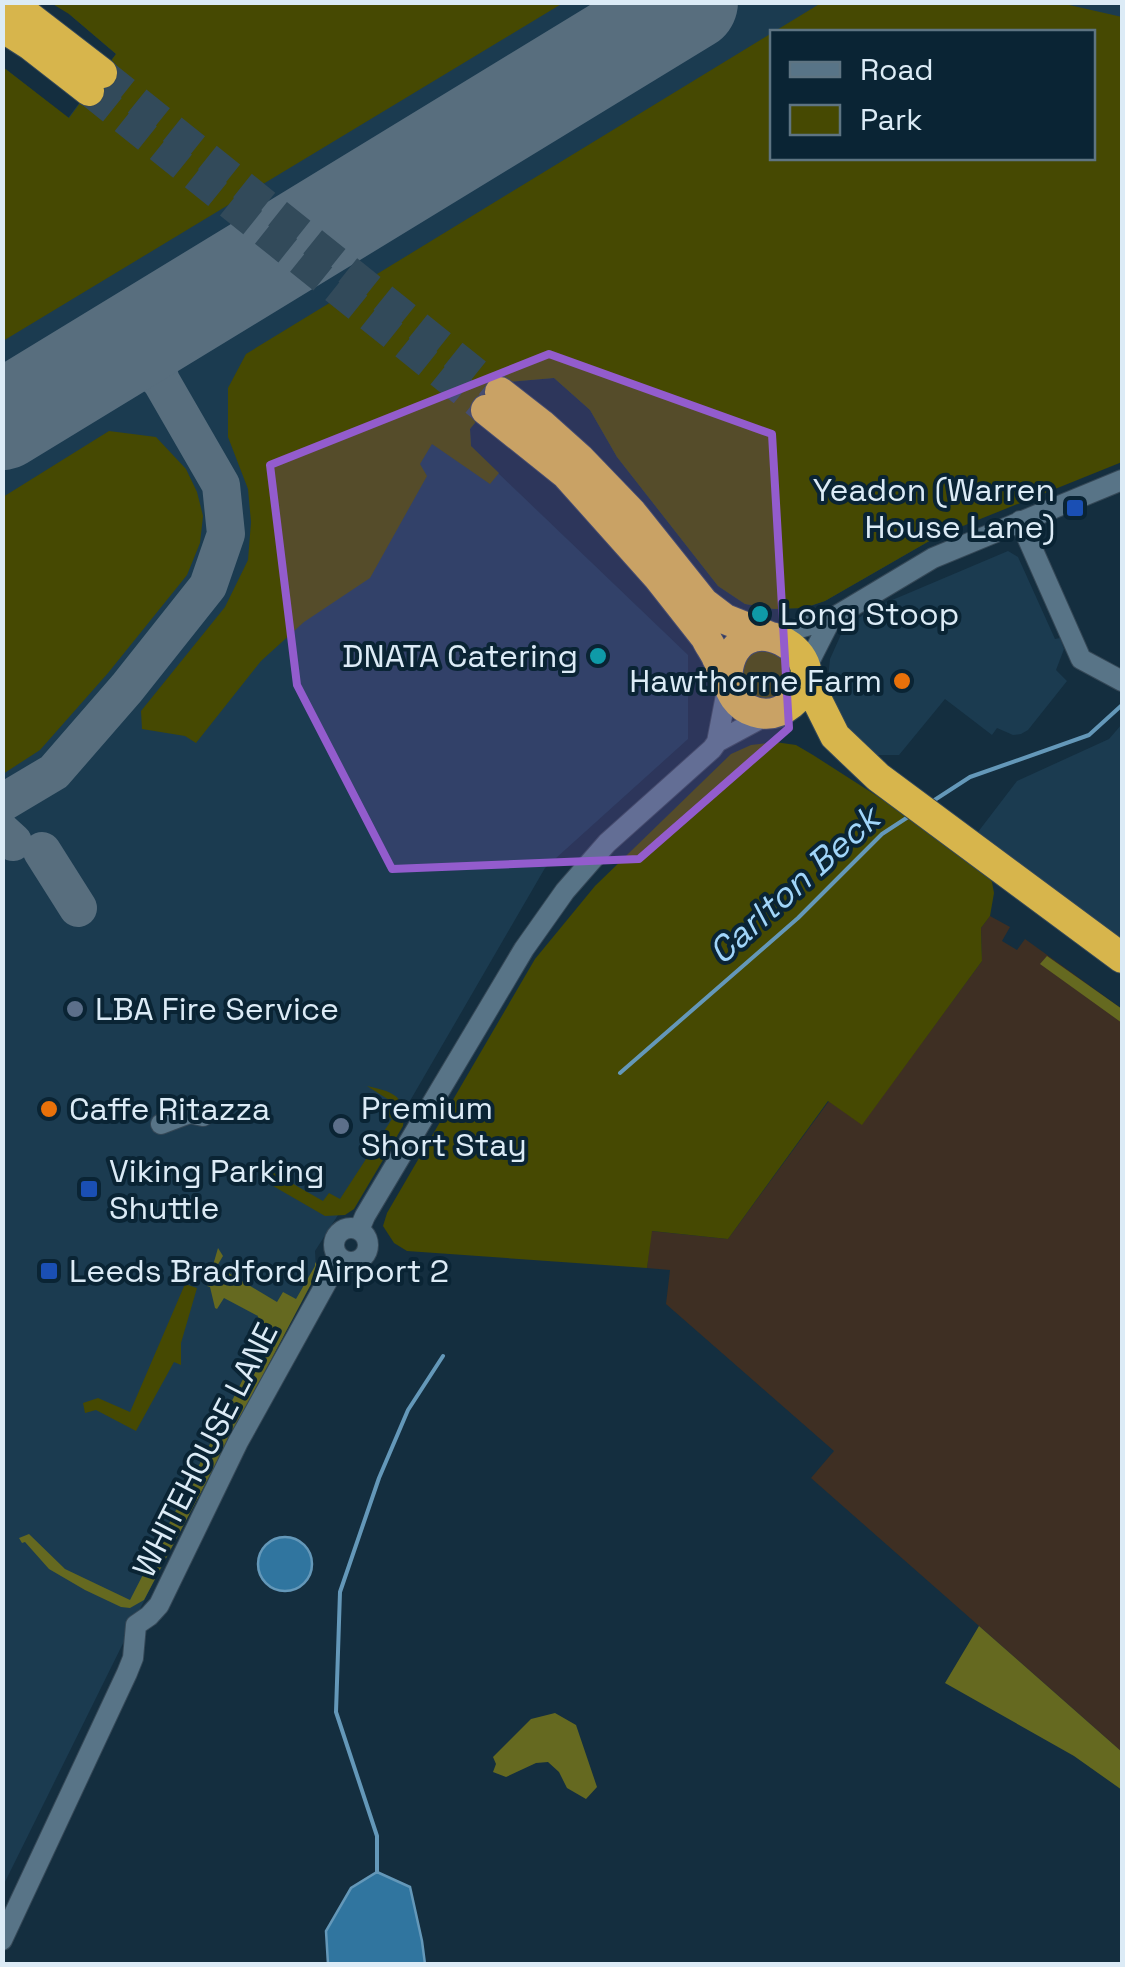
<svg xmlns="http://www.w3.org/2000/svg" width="1125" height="1967" font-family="'Space Grotesk',sans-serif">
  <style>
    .built { fill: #1b3b50; fill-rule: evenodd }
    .industrial { fill: #3e2f23 }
    .green { fill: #464902; fill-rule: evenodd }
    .forest { fill: #656920 }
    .water { fill: #30759f; stroke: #6498b9; stroke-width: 2.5 }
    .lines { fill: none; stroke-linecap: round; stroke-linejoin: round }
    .stream { stroke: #6498b9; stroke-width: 4 }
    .taxiway { stroke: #586e7e; stroke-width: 38 }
    .runway { stroke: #586e7e; stroke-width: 98 }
    .highway-tunnel { stroke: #324a5a; stroke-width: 30; stroke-dasharray: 30 15; stroke-linecap: butt }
    .minor-casing { stroke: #354857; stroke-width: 22 }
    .highway-casing { stroke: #354857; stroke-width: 32 }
    .minor { stroke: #587487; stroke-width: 20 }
    .highway { stroke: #d7b54c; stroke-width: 30 }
    .marked { fill: #935ccd; fill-opacity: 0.2; stroke: #935ccd; stroke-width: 8; stroke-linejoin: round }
    .transit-dot { fill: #1a4fb4; stroke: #0a2434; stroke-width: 4 }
    .culture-dot { fill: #0f9aa8; stroke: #0a2434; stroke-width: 4 }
    .food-dot { fill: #e8710a; stroke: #0a2434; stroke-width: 4 }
    .service-dot { fill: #5c6f8a; stroke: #0a2434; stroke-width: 4 }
    .labels { text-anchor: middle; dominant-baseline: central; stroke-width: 8; stroke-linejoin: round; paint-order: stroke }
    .poi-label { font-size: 32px; fill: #dcebf6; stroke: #0a2434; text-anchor: start }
    .street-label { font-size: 32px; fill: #dcebf6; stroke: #0a2434 }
    .water-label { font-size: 35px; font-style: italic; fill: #a0d5f9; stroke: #0a2434 }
  </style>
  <rect width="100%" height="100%" fill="#142e3f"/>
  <path class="built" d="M180 2 1122 3V457L938 536 825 601 804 608 774 609 745 604 718 586 617 457 590 410 554 378 508 382 470 429 471 447 688 655V739L545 868 349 1206 338 1215 315 1251 316 1270 230 1427 3 1886V67L68 118 116 54 69 14ZM772 32H1092V158H772Z
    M1008 551 1018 557 1055 639 1060 638 1064 649 1056 670 1067 681 1028 730 1021 734 1013 735 997 728 992 735 945 699 899 755H876L847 729 830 696 828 679 830 659 843 630 871 609Z
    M1122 724V940L978 832 1017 781 1109 739Z"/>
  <path class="industrial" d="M990 916 1010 927 1002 941 1017 950 1025 939 1122 1009V1752L811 1478 834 1451 666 1304 670 1270 647 1268 651 1231 728 1239 829 1101 862 1124 982 961 981 928Z"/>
  <path class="green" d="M1056 2 1122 17V462L938 536 825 601 804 608 774 609 745 604 718 586 617 457 590 410 554 378 508 382 470 429 471 446 499 473 490 484 432 444 420 464 427 476 370 578 304 622 261 661 196 743 185 736 142 729 141 711 225 607 248 560 251 522 248 489 228 437V388L246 354 821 3ZM772 32H1092V158H772Z
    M51 3H563L3 341V67L69 118 116 54 69 14Z
    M109 431 156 437 186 469 197 492 203 516 200 543 187 575 108 673 40 750 3 774V497Z
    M758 648 788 654 794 689 760 703 740 682 741 664Z
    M775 742 796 745 813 755 891 805 986 872 992 882 994 893 990 916 981 928 982 961 862 1125 828 1101 728 1239 652 1231 647 1268 407 1251 394 1243 383 1226 387 1213 535 959 595 886 731 754 751 745Z
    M367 1086C394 1092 407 1096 403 1126L354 1209 345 1215 325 1216 261 1179 267 1169 323 1201 329 1193 340 1199 392 1119 383 1113 389 1100Z
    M185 1284 197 1288 181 1343V1365L174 1362 136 1431 96 1410 85 1413 83 1403 98 1398 130 1412Z"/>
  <path class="forest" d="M1047 956 1122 1009V1023L1040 964Z
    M218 1248 223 1256 217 1266 277 1302 283 1292 296 1299 315 1266V1262L319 1269 144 1600 130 1608 121 1607 85 1590 49 1569 25 1542 22 1543 19 1538 29 1534 65 1569 130 1600 264 1338 254 1329 258 1316 224 1298 217 1309 215 1308 210 1287 207 1286Z
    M979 1626 1122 1752V1790L1074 1756 945 1683Z
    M555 1713 576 1725 597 1787 586 1799 567 1788 559 1772 548 1762 536 1763 506 1777 493 1772 496 1764 493 1757 531 1719Z"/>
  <path class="water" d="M258 1564a27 27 0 1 1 54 0a27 27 0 1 1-54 0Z
    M377 1872 410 1887 422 1941 425 1964H328L326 1931 351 1888Z"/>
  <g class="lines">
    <path class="stream" d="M933 801 970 777 1089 735 1122 705
      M620 1073 798 918 882 834 908 817
      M377 1872V1836L336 1712 340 1592 379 1478 408 1410 443 1356"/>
    <path class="taxiway" d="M96 364C126 354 139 360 161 381 150 349 156 333 182 311
      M2 410 42 397
      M2 803 54 772 127 688 208 586 226 534 221 485 161 381
      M2 832 13 842
      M42 851 78 908"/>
    <path class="runway" d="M2 421 689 2"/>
    <path class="highway-tunnel" d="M102 73 500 392
      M89 91 486 410"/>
    <defs>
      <path id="minor" d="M1020 521 1081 659 1122 681
        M772 636 831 619 933 558 1122 480
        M805 670 831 619
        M717 742 728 685
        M161 1124 190 1113 203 1116
        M334 1245a17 17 0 1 1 34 0a17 17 0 1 1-34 0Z
        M359 1230 365 1216 524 949 565 891 607 843 712 749 717 742 769 714
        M2 1940 127 1673 133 1658 136 1625 149 1616 159 1605 238 1442 329 1278 342 1260"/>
      <path id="highway" d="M5 2 28 16 102 73
        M2 27 30 45 89 91
        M500 392 541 424 580 459 632 513 704 603 725 619 768 636
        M486 410 566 474 658 577 706 638C709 645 714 651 717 658 728 678 729 705 755 712 768 716 780 713 791 704 848 656 731 592 727 679
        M805 676 835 736 878 777 1122 958"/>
    </defs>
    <use href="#minor" class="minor-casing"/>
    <use href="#highway" class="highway-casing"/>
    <use href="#minor" class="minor"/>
    <use href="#highway" class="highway"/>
  </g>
  <path class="marked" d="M549 354 772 434 789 728 639 859 392 869 297 685 270 465Z"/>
  <g class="transit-dot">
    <rect x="1065" y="498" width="20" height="20" rx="5"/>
    <rect x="79" y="1179" width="20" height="20" rx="5"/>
    <rect x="39" y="1261" width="20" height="20" rx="5"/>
  </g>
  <g class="culture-dot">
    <circle cx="760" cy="614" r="10"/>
    <circle cx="598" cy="656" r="10"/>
  </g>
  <g class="food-dot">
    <circle cx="902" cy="681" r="10"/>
    <circle cx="49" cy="1109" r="10"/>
  </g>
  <g class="service-dot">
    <circle cx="75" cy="1009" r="10"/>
    <circle cx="341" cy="1126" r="10"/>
  </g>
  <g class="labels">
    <g class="poi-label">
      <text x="1055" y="490" text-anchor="end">Yeadon (Warren<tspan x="1055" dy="37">House Lane)</tspan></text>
      <text x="780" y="614">Long Stoop</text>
      <text x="578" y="656" text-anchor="end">DNATA Catering</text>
      <text x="882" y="681" text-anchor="end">Hawthorne Farm</text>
      <text x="95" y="1009">LBA Fire Service</text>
      <text x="361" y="1108">Premium<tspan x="361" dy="37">Short Stay</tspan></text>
      <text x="69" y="1109">Caffe Ritazza</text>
      <text x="109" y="1171">Viking Parking<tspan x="109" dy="37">Shuttle</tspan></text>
      <text x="69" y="1271">Leeds Bradford Airport 2</text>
    </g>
    <g class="street-label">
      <text transform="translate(205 1450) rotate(-63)">WHITEHOUSE LANE</text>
    </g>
    <g class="water-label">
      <text transform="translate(794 885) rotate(-42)">Carlton Beck</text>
    </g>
  </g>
  <rect width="1125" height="1967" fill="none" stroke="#dcebf6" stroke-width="10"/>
  <rect x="770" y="30" width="325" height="130" fill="#0a2434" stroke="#5e7482" stroke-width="2.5"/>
  <rect x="790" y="62" width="50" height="15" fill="#587487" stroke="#5e7482" stroke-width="2.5"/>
  <text x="860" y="80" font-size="30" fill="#dcebf6">Road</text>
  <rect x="790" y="105" width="50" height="30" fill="#464902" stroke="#5e7482" stroke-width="2.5"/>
  <text x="860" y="130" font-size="30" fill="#dcebf6">Park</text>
</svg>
